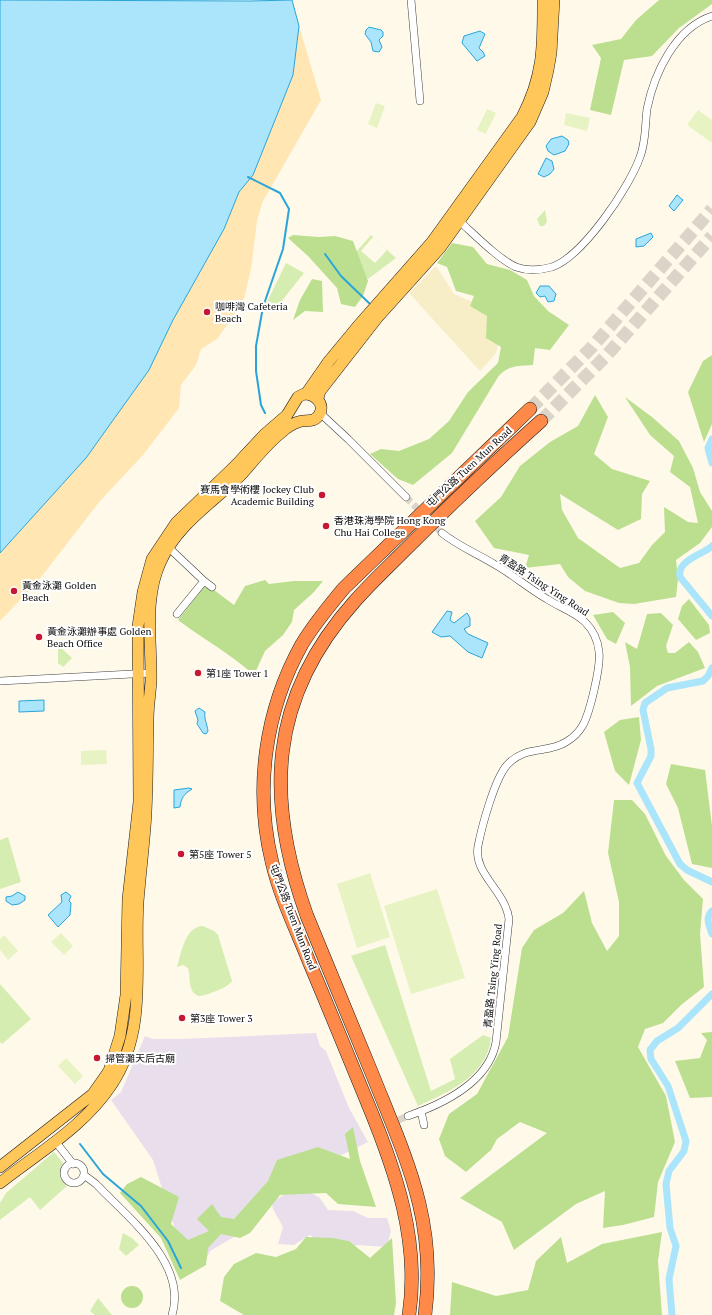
<svg xmlns="http://www.w3.org/2000/svg" width="712" height="1315" font-family="'PT Serif','Noto Sans TC',serif">
  <style>
    .industrial { fill: #e9dfec }
    .farmland { fill: #f7eec8 }
    .green { fill: #d6edb1; fill-rule: evenodd }
    .forest { fill: #bbdf8f }
    .sand { fill: #ffe6b2 }
    .pitch { fill: #e7f3c3 }
    .water { fill: #aae5fc; stroke: #2aa5d9 }
    .lines { fill: none; stroke-linecap: round; stroke-linejoin: round }
    .stream { stroke: #2aa5d9; stroke-width: 2 }
    .canal { stroke: #aae5fc; stroke-width: 7 }
    .street-tunnel { stroke: #dbd5c9; stroke-width: 7; stroke-dasharray: 7 3.5; stroke-linecap: butt }
    .highway-tunnel { stroke: #dbd5c9; stroke-width: 13; stroke-dasharray: 13 6; stroke-linecap: butt }
    .street-casing { stroke: #3f3f3f; stroke-width: 8 }
    .primary-casing { stroke: #1d1d1d; stroke-width: 12 }
    .highway-casing { stroke: #1d1d1d; stroke-width: 14 }
    .street { stroke: #fff; stroke-width: 7 }
    .primary { stroke: #ffc65a; stroke-width: 11 }
    .highway { stroke: #ff8948; stroke-width: 13 }
    .poi-dot { fill: #c71833; stroke: #fff; stroke-width: 1.5 }
    .labels { text-anchor: middle; dominant-baseline: central; stroke-width: 4; stroke-linejoin: round; paint-order: stroke }
    .poi-label { font-size: 10px; fill: #0c0c0c; stroke: #fff; text-anchor: start }
    .street-label { font-size: 10px; fill: #0c0c0c; stroke: #fff }
  </style>
  <rect width="100%" height="100%" fill="#fff9ea"/>
  <path class="industrial" d="M316 1033 320 1046 326 1051 349 1108 368 1142 297 1177 264 1189 253 1226 210 1251 205 1262 175 1229 153 1160 111 1100 121 1092 145 1036 153 1039H181Z
    M299 1186 320 1198 328 1210 353 1211 368 1218H387L391 1231 387 1247 357 1245 346 1249 326 1247 310 1235 294 1245 278 1244 283 1227 273 1209 272 1202Z"/>
  <path class="farmland" d="M436 266 454 294 489 309 500 338 496 353 480 371 409 293Z"/>
  <path class="green" d="M545 210 547 222 544 226H540L537 219Z
    M371 235 396 258 368 279 349 260ZM373 237 387 250 375 263 361 251Z
    M286 263 304 273 273 312 265 306Z
    M58 645 72 658 63 667 58 663Z
    M8 837 21 882 0 889V840Z
    M203 926 214 931 218 935 232 981C229 987 206 996 199 996 187 992 191 977 188 968L183 965 177 967C181 954 185 926 203 926Z
    M385 945 431 1091 455 1079 450 1059 483 1035 491 1038C487 1076 449 1092 418 1106L351 956Z
    M0 984 31 1019 2 1044 0 1042Z
    M54 1152 63 1163C60 1174 59 1178 67 1186L40 1210 30 1197 0 1220V1203L6 1193Z
    M123 1233 132 1238 139 1245 126 1256 119 1249Z
    M98 1298 112 1315H95L90 1311Z"/>
  <path class="forest" d="M659 0H712V4L679 28 652 56 624 60 611 115 590 110 601 58 592 45 621 39 636 20Z
    M293 235 319 237 335 236 353 241 368 281 363 296 355 307 341 304 337 288 308 256 288 238Z
    M452 243 473 247 487 264 510 270 527 280 534 296 548 311 569 325 550 350 535 348 533 365C518 366 508 365 498 377L452 453 413 485 398 479 370 454 381 449 399 451 429 439 449 421 468 392 498 363 501 347 486 338 487 316 470 306 474 296 456 291 447 267 437 263Z
    M312 279 322 281 323 312 305 311 293 320 300 300Z
    M712 355V424L704 442 688 392 703 361Z
    M595 395 608 417 594 454 612 469 650 481 642 494 641 519 618 530 560 494 562 510 578 538 620 568 639 563 652 545 665 532 664 507 688 522 698 523 690 487 670 472 674 456 650 435 625 397 652 417 679 441 693 468 700 492 712 511V527L700 543 676 560 678 579 676 597 634 604 619 603 585 591 568 577 560 564 525 568 529 555 494 548 475 521 501 497 520 466 550 442 578 426Z
    M265 580 269 584 294 581H323L313 593 294 610 292 622 283 635 265 651 254 675C231 654 203 639 178 620L204 587 214 590 234 605 245 586Z
    M689 599 709 625 710 633 696 640 678 619 682 606Z
    M613 612 625 623 616 644 607 639 593 615Z
    M661 613 673 625 666 646 668 653H675L689 642 698 652 705 668 657 686 631 706 630 667 625 642 637 649 647 614Z
    M639 717 641 740 629 785 615 771 604 732 620 720Z
    M671 764 705 770 712 826V868L692 864 678 808 666 784Z
    M614 800H632L645 814 666 856 684 880 703 899 700 934 704 987 681 1005 663 1023 645 1029 638 1047 666 1096 675 1142 658 1182 654 1217 623 1225 603 1228 605 1191 576 1204 514 1250 502 1222 460 1198 547 1133 520 1122 497 1139 491 1150 466 1172 445 1156 439 1139 449 1114 477 1094 508 1037 522 948 534 930 563 913 584 891 592 923 607 951 619 936V902L608 853Z
    M712 1032V1097L690 1098 675 1061 700 1058 707 1040 701 1033Z
    M353 1127 360 1161 376 1207 338 1204 326 1193 280 1195 250 1233 240 1238 221 1234 208 1248 206 1265 180 1280 161 1238 120 1193 127 1184 141 1177 179 1197 171 1224 188 1240 209 1231 197 1219 212 1204 221 1217 234 1219 268 1181 277 1160 318 1147 350 1159 345 1134Z
    M662 1232 658 1261 662 1315H450L452 1282 496 1296 528 1290 536 1261 561 1237 567 1263 602 1244Z
    M306 1237 332 1238 349 1241 370 1258 392 1238 396 1303 394 1315H244L220 1301 224 1277 234 1264 256 1253 276 1257 296 1249Z
    M121 1297a11 11 0 1 1 22 0a11 11 0 1 1-22 0Z"/>
  <path class="sand" d="M299 26 321 100 262 203 257 221 251 269 243 303 217 339 201 349 196 365 181 385 179 408 143 455 100 501 38 581 0 621V553L30 520 109 426 149 370 173 320 224 229 239 192 253 175 293 75Z"/>
  <path class="pitch" d="M376 103 385 106 377 128 368 124Z
    M487 109 496 113 486 134 477 130Z
    M698 110 712 120V143L687 125Z
    M566 113 590 118 587 131 564 125Z
    M106 750 107 764 81 765V751Z
    M370 873 390 937 357 948 337 884Z
    M437 889 465 978 411 994 384 906Z
    M61 933 73 946 64 955 51 942Z
    M4 935 18 951 8 960 0 950V939Z
    M66 1058 83 1076 75 1084 58 1066Z"/>
  <path class="water" d="M0 0 250 1 292 0 299 26 293 75 253 175 239 192 224 229 173 320 149 370 86 458 0 553Z
    M369 27 381 30 383 32V36L379 40 382 47 379 52 373 51 371 42 365 34 366 30Z
    M480 31 485 34 479 48 483 52 485 56 477 61 462 43 464 36Z
    M562 136 568 140 569 144 565 151 554 155 548 151 546 146 551 139Z
    M546 158 552 161 554 169 550 174 544 177 538 174Z
    M677 195 683 200 674 211 669 206Z
    M651 233 653 237 644 246 636 247V239Z
    M540 286H549L556 294 554 301 548 302 545 296 540 297 536 293Z
    M447 611 452 612 450 620 454 623 467 613 470 618V626L464 629 468 634 488 643 482 658 468 652 450 636 441 637 432 632Z
    M44 700V711L19 712V701Z
    M199 708 205 712C204 719 207 724 208 731L206 734 203 733 197 724 198 720 195 711Z
    M189 788 192 789C184 794 181 798 180 807L174 808V790Z
    M18 892 25 896V900L19 904 12 905 6 901V897L12 896Z
    M66 892 71 896 69 901 71 903 70 915 58 927 48 915 62 902 61 895Z"/>
  <g class="lines">
    <path class="stream" d="M248 177 280 193 289 209 283 249 263 307 256 346V371L261 405 265 413
      M325 254 341 276 370 304
      M80 1144 103 1174 141 1206 168 1241 181 1268"/>
    <path class="canal" d="M712 439 708 448 712 463
      M712 546C702 555 677 560 680 577L712 616
      M712 668 708 676 703 681 667 688 645 703 643 710 651 749V756L637 783 680 864 687 870 712 882
      M712 911C705 918 709 925 712 934
      M672 1315 669 1279 676 1246 670 1228 666 1184 669 1171 684 1151 686 1141 668 1086 651 1059 650 1050 657 1041 678 1028 712 994"/>
    <path class="street-tunnel" d="M406 497 442 533
      M389 1124 408 1116"/>
    <path class="highway-tunnel" d="M530 409 592 347 712 209
      M541 421 607 355 712 236"/>
    <defs>
      <path id="street" d="M411 0 420 101
        M457 219C473 233 498 259 516 267 527 271 541 270 552 267 583 256 629 188 640 157 646 142 645 125 647 109 654 74 675 28 712 16
        M320 413 348 439 406 497
        M167 546 204 581 177 614
        M204 581 212 587
        M0 681 151 673
        M421 1111 424 1125
        M408 1116C443 1104 489 1082 496 1042L509 919C505 890 473 874 478 846 482 826 495 777 508 764 526 745 547 754 566 742 573 738 579 732 583 725 590 712 601 666 599 652 598 641 593 630 585 622 575 612 559 607 547 599 528 588 512 574 494 564 476 553 458 546 442 533
        M55 1141 73 1164
        M64 1173a10 10 0 1 1 20 0a10 10 0 1 1-20 0Z
        M84 1175 96 1184C128 1218 188 1263 172 1315"/>
      <path id="primary" d="M306 394 329 361 358 326 432 242 522 117C544 75 543 45 543 0
        M318 398 320 391 377 318 440 248 530 122 543 92 548 70 551 53 554 0
        M0 1167 93 1094 109 1071 120 1036 126 995 128 899 139 802 138 626 143 592 152 559 176 523 236 465 264 435 287 415 298 397 304 394C315 394 326 404 319 415 313 424 305 419 298 422 292 424 286 428 282 432 266 444 254 461 240 476 212 503 177 525 161 561 143 599 152 642 151 682 150 694 148 707 148 719 147 755 148 791 145 827 143 852 140 877 138 902 134 963 148 1029 112 1084 85 1126 38 1153 0 1183"/>
      <path id="highway" d="M409 1315C420 1241 396 1172 368 1104 349 1058 330 1011 310 964 297 931 280 897 272 862 254 789 265 710 302 644 314 624 329 606 344 588L530 409
        M425 1315C437 1221 407 1161 373 1076 351 1023 329 969 307 916 265 799 268 698 355 601 370 584 387 568 403 552 448 507 494 463 541 421"/>
    </defs>
    <use href="#street" class="street-casing"/>
    <use href="#primary" class="primary-casing"/>
    <use href="#highway" class="highway-casing"/>
    <use href="#street" class="street"/>
    <use href="#primary" class="primary"/>
    <use href="#highway" class="highway"/>
  </g>
  <g class="poi-dot">
    <circle cx="207" cy="312" r="4"/>
    <circle cx="322" cy="495" r="4"/>
    <circle cx="326" cy="526" r="4"/>
    <circle cx="14" cy="591" r="4"/>
    <circle cx="39" cy="637" r="4"/>
    <circle cx="198" cy="673" r="4"/>
    <circle cx="181" cy="854" r="4"/>
    <circle cx="182" cy="1018" r="4"/>
    <circle cx="97" cy="1058" r="4"/>
  </g>
  <g class="labels">
    <g class="poi-label">
      <text x="215" y="306">咖啡灣 Cafeteria<tspan x="215" dy="12">Beach</tspan></text>
      <text x="314" y="489" text-anchor="end">賽馬會學術樓 Jockey Club<tspan x="314" dy="12">Academic Building</tspan></text>
      <text x="334" y="520">香港珠海學院 Hong Kong<tspan x="334" dy="12">Chu Hai College</tspan></text>
      <text x="22" y="585">黃金泳灘 Golden<tspan x="22" dy="12">Beach</tspan></text>
      <text x="47" y="631">黃金泳灘辦事處 Golden<tspan x="47" dy="12">Beach Office</tspan></text>
      <text x="206" y="673">第1座 Tower 1</text>
      <text x="189" y="854">第5座 Tower 5</text>
      <text x="190" y="1018">第3座 Tower 3</text>
      <text x="105" y="1058">掃管灘天后古廟</text>
    </g>
    <g class="street-label">
      <text transform="translate(469 467) rotate(-43)">屯門公路 Tuen Mun Road</text>
      <text transform="translate(544 585) rotate(33)">青盈路 Tsing Ying Road</text>
      <text transform="translate(293 917) rotate(69)">屯門公路 Tuen Mun Road</text>
      <text transform="translate(493 976) rotate(-84)">青盈路 Tsing Ying Road</text>
    </g>
  </g>
</svg>
